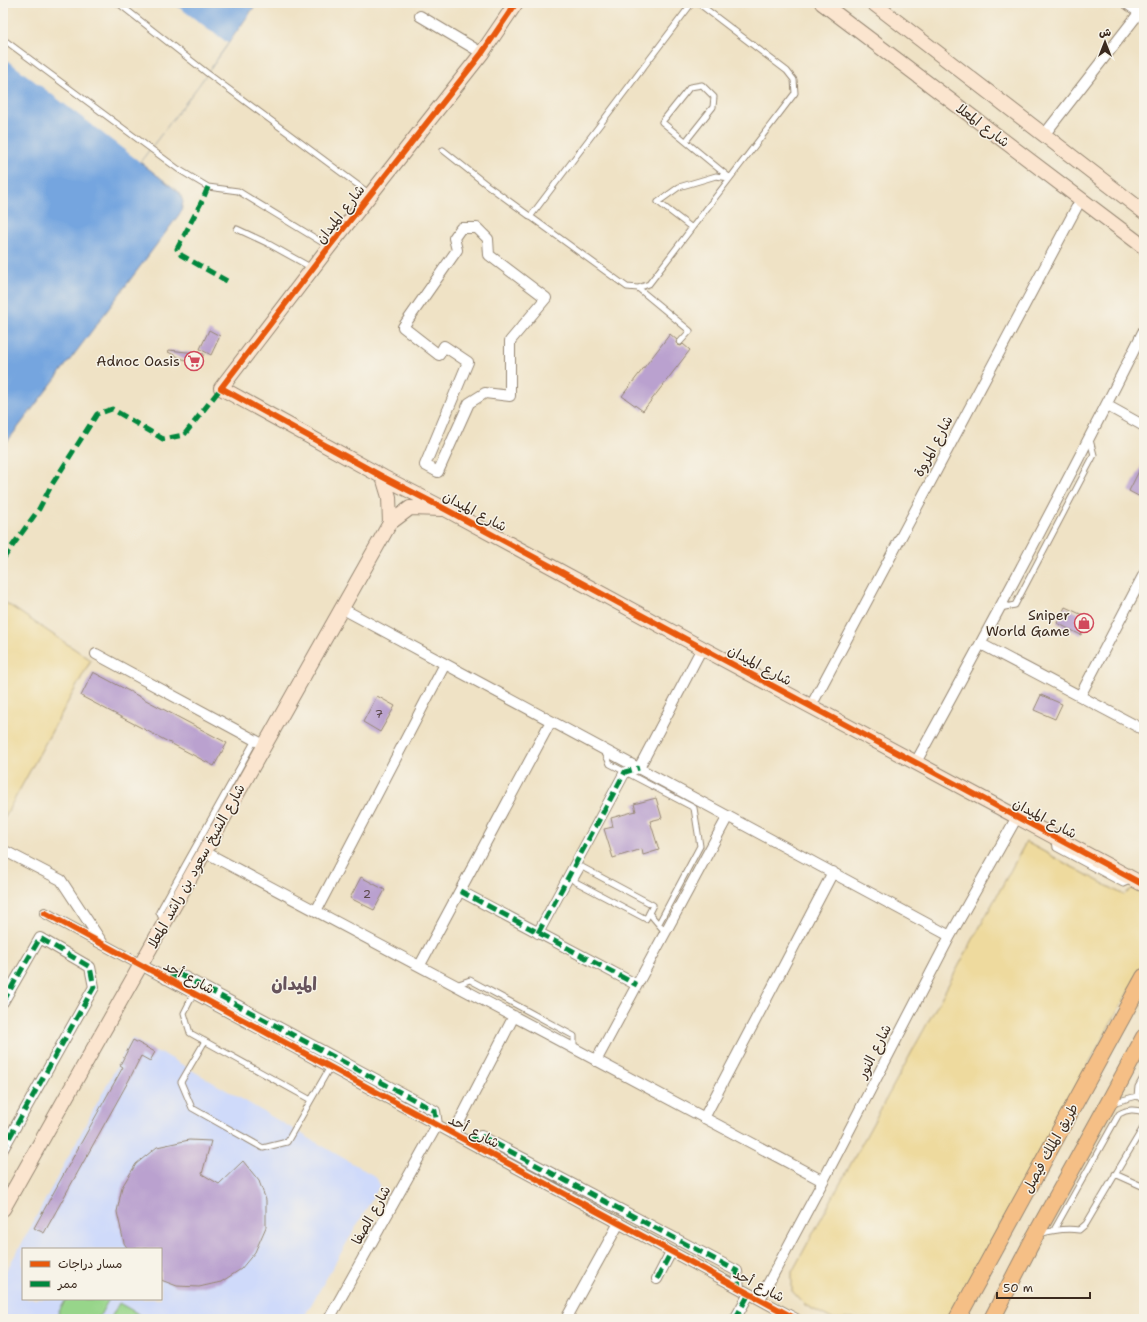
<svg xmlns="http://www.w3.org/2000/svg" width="1147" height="1322" font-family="'Shantell Sans','Playpen Sans Arabic',sans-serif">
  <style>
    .built { fill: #cfdafa; fill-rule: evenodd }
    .green { fill: #97d58a; stroke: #698054 }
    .sand { fill: #eeda9e; stroke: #94825e }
    .water { fill: #75a5df; stroke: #58687e }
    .pier { fill: #efe2c5 }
    .building { fill: #baa1cf }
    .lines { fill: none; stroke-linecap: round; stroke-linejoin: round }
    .lane-casing { stroke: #958672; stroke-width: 7 }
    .street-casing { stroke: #958672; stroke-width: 12 }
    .secondary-casing { stroke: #958672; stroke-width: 16 }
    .primary-casing { stroke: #958672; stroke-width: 18 }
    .lane { stroke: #fff; stroke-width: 5 }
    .street { stroke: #fff; stroke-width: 10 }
    .secondary { stroke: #fbe5cf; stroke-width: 14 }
    .primary { stroke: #f5bf86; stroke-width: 16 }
    .quiet { stroke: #00873e; stroke-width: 5; stroke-dasharray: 10 5; stroke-linecap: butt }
    .cycleway-casing { stroke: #f7f3e8; stroke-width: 8 }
    .cycleway { stroke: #e8590c; stroke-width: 6 }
    .labels { text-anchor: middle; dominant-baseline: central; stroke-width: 3; stroke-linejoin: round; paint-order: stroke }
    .number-label { font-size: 12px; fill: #5b484a }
    .street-label { font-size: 14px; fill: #3b2a1e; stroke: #f7f3e8 }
    .poi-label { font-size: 14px; fill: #3b2a1e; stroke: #f7f3e8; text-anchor: end }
    .district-label { font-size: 18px; font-weight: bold; fill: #67545c; stroke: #f7f3e8 }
  </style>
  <rect width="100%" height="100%" fill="#f7f3e8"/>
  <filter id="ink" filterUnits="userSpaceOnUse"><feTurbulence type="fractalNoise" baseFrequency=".025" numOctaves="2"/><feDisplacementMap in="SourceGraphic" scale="8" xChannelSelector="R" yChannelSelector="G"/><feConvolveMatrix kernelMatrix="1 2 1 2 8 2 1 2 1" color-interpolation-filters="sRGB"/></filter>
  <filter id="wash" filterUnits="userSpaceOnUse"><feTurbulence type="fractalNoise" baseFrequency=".012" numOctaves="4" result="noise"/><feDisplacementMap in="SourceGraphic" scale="16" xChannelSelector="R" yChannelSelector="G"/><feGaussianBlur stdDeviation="0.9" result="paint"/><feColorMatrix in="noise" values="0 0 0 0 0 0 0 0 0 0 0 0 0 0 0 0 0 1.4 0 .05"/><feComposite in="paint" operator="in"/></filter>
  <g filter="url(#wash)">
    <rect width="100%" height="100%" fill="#efe2c5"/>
    <path class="built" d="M132 1038 155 1052 162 1053 376 1177 380 1185 303 1319H3V1276L21 1245ZM23 1249H161V1299H23Z"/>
    <path class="green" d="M66 1299H109L98 1319H55Z
      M119 1303 144 1317V1319H110Z"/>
    <path class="sand" d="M3 601 91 660 3 820Z
      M1026 842 1124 895 1136 885 1144 890V963L949 1319H832L805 1305 792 1291V1272Z"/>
    <path class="water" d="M3 3H257L198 86 140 162 180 193 183 202 181 212 79 348 3 447Z"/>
    <path class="pier" d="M3 3H173L228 43 198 86 140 162 3 57Z"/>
    <g id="blocks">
      <path class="building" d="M209 330 220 336 211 355 200 349Z
        M670 334 677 340 676 343 678 345 681 346 683 344 690 350 643 411 622 396Z
        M169 350 204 354 198 366 168 352Z
        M1144 461V499L1129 491Z
        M1065 607 1089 618 1081 635 1057 623Z
        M93 672 227 743 214 766 81 696Z
        M1041 695 1062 704 1055 719 1034 710Z
        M377 696 395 706 380 732 363 722Z
        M656 798 662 818 650 821 659 850 643 855 642 849 613 858 604 829 613 827 611 818 636 811 634 804Z
        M361 877 385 890 374 910 350 898Z
        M133 1040 155 1052 150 1061 141 1056 129 1080 44 1233 34 1228 123 1067 120 1065Z
        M189 1140 211 1141 202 1174 219 1184 243 1161 259 1181 266 1200V1227L255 1252 241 1269 221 1282 199 1287 177 1286 161 1280V1249H128L124 1243 117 1212 122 1187 136 1164 157 1147Z"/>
    </g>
  </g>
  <g filter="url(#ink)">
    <use href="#blocks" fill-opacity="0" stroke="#958672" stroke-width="1"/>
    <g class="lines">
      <defs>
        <path id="lane" d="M118 3 207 73 370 194
          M3 39 178 169 208 187 238 191 328 246
          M686 141 713 107 714 97 702 85 690 87 662 122 730 178
          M443 150 487 185 627 287 638 288 690 331 680 342
          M530 217 692 3
          M692 228 658 202 679 187 716 176 729 178
          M237 229 267 243 312 268
          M638 288 649 284 795 93 794 80 787 71 698 3
          M1000 608 1015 605 1094 455 1090 440
          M604 751 610 764 694 808 700 846 659 923
          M1055 840 1056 848 1123 884 1130 881
          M582 867 653 905 646 919 574 881Z
          M649 913 665 932
          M163 921 159 912 255 740
          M456 985 470 980 574 1036V1048
          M194 993 184 1013 190 1033 311 1100
          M205 1041 181 1082 192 1108 263 1148 287 1142 330 1067
          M1137 1096 1144 1100
          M1112 1103 1137 1096 1138 1087 1144 1076
          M1115 1174 1144 1187
          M1054 1230 1119 1114C1128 1109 1134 1109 1144 1112
          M1040 1234C1053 1230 1065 1228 1079 1230L1086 1224 1144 1126"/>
        <path id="street" d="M1126 3 1144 16
          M420 16 482 53
          M1044 135 1139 13
          M461 228H477L488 239 489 255 546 298 510 341V396L485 393 469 403 438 472 425 465 468 362 444 346 439 355 403 327 457 250 454 238Z
          M1106 405 1144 426
          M343 609 950 936
          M981 644 1144 730
          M96 654 264 745
          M1080 696 1144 574
          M811 706 1081 199
          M916 762C994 620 1071 476 1144 330
          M3 850 61 880 103 944
          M205 852 823 1181
          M460 891 637 985
          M316 911 445 664
          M45 913 796 1319
          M538 933 625 772 639 768 702 648
          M420 965 551 721
          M166 979 181 975 435 1111 437 1125 329 1319
          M3 1002 40 938 90 967 94 987 3 1149
          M596 1061 728 816
          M704 1118 833 872
          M453 1134 514 1016
          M467 1141 481 1136 737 1271 739 1288
          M657 1279 671 1252
          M760 1299 823 1181 950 936 1017 817
          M566 1319 619 1223
          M735 1319 749 1294"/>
        <path id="secondary" d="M516 3 482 53 329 247 221 388 383 477 445 509 702 648 1144 885
          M822 3 1144 247
          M873 3 1144 212
          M383 477 389 497 390 523
          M3 1209 390 523 410 508 442 509"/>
        <path id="primary" d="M957 1319 1144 977
          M992 1319 1035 1236 1108 1104 1144 1037"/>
      </defs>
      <use href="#lane" class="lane-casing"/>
      <use href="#street" class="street-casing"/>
      <use href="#secondary" class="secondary-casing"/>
      <use href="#primary" class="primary-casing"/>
      <use href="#lane" class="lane"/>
      <use href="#street" class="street"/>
      <use href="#secondary" class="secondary"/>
      <use href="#primary" class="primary"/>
      <path class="quiet" d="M208 187 203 199 177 249 181 255 227 281
        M3 559 39 509 51 486 97 414 112 409 163 439 184 435 221 388
        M460 891 637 985
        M538 933 625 772 639 768
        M166 979 181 975 435 1111 437 1125
        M3 1002 40 938 90 967 94 987 3 1149
        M467 1141 481 1136 737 1271 739 1288
        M657 1279 671 1252
        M735 1319 749 1294"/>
      <defs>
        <path id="cycleway" d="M516 3 482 53 329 247 221 388 383 477 445 509 702 648 1144 885
          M45 913 796 1319"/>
      </defs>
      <use href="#cycleway" class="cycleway-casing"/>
      <use href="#cycleway" class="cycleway"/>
    </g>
  </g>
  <defs>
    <symbol id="supermarket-ring" viewBox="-11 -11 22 22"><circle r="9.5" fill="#f7f3e8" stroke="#d1495b" stroke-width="1.5"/><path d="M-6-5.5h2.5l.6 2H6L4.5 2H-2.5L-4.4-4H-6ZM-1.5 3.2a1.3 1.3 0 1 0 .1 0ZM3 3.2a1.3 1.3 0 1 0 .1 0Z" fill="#d1495b"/></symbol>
    <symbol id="shop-ring" viewBox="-11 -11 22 22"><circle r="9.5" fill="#f7f3e8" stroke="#d1495b" stroke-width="1.5"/><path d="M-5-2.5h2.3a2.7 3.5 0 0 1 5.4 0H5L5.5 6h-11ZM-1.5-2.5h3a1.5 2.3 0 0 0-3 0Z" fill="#d1495b"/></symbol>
  </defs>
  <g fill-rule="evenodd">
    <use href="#supermarket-ring" x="183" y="350" width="22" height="22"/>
    <use href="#shop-ring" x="1073" y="612" width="22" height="22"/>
  </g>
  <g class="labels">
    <g class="number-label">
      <text x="379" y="714">7</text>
      <text x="367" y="894">2</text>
    </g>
    <g class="street-label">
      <text transform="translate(983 125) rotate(37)">شارع المعلا</text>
      <text transform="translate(340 214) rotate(-52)">شارع الميدان</text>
      <text transform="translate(933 446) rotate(-62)">شارع المروة</text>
      <text transform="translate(475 511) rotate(28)">شارع الميدان</text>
      <text transform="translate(760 665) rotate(28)">شارع الميدان</text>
      <text transform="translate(1045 818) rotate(28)">شارع الميدان</text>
      <text transform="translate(196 866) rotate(-61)">شارع الشيخ سعود بن راشد المعلا</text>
      <text transform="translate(189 977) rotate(28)">شارع أحد</text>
      <text transform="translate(874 1051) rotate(-63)">شارع النور</text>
      <text transform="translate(474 1131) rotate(28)">شارع أحد</text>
      <text transform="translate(1050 1148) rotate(-61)">طريق الملك فيصل</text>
      <text transform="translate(371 1215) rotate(-61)">شارع الصفا</text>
      <text transform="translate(759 1285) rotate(28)">شارع أحد</text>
    </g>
    <g class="poi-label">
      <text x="180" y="361">Adnoc Oasis</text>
      <text x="1070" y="615">Sniper<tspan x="1070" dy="16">World Game</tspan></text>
    </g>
    <g class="district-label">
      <text x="294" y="984">الميدان</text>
    </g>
  </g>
  <rect width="1147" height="1322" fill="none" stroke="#f7f3e8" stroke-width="16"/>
  <rect x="22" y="1248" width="140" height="52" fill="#f7f3e8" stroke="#aca397"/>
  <rect x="30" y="1261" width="20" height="6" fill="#e8590c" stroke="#aca397"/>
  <text x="58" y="1268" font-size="12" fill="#3b2a1e">مسار دراجات</text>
  <rect x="30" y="1281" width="20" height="6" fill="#00873e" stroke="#aca397"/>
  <text x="58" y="1288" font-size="12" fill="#3b2a1e">ممر</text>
  <g transform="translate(1105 42)" stroke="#f7f3e8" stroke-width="3" paint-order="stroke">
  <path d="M0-3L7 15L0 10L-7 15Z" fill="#3b2a1e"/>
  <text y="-6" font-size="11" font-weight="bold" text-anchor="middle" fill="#3b2a1e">ش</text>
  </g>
  <path d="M997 1292v6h93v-6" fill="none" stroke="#3b2a1e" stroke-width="2"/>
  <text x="1003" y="1292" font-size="12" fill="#3b2a1e" stroke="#f7f3e8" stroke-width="3" paint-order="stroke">50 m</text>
</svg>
